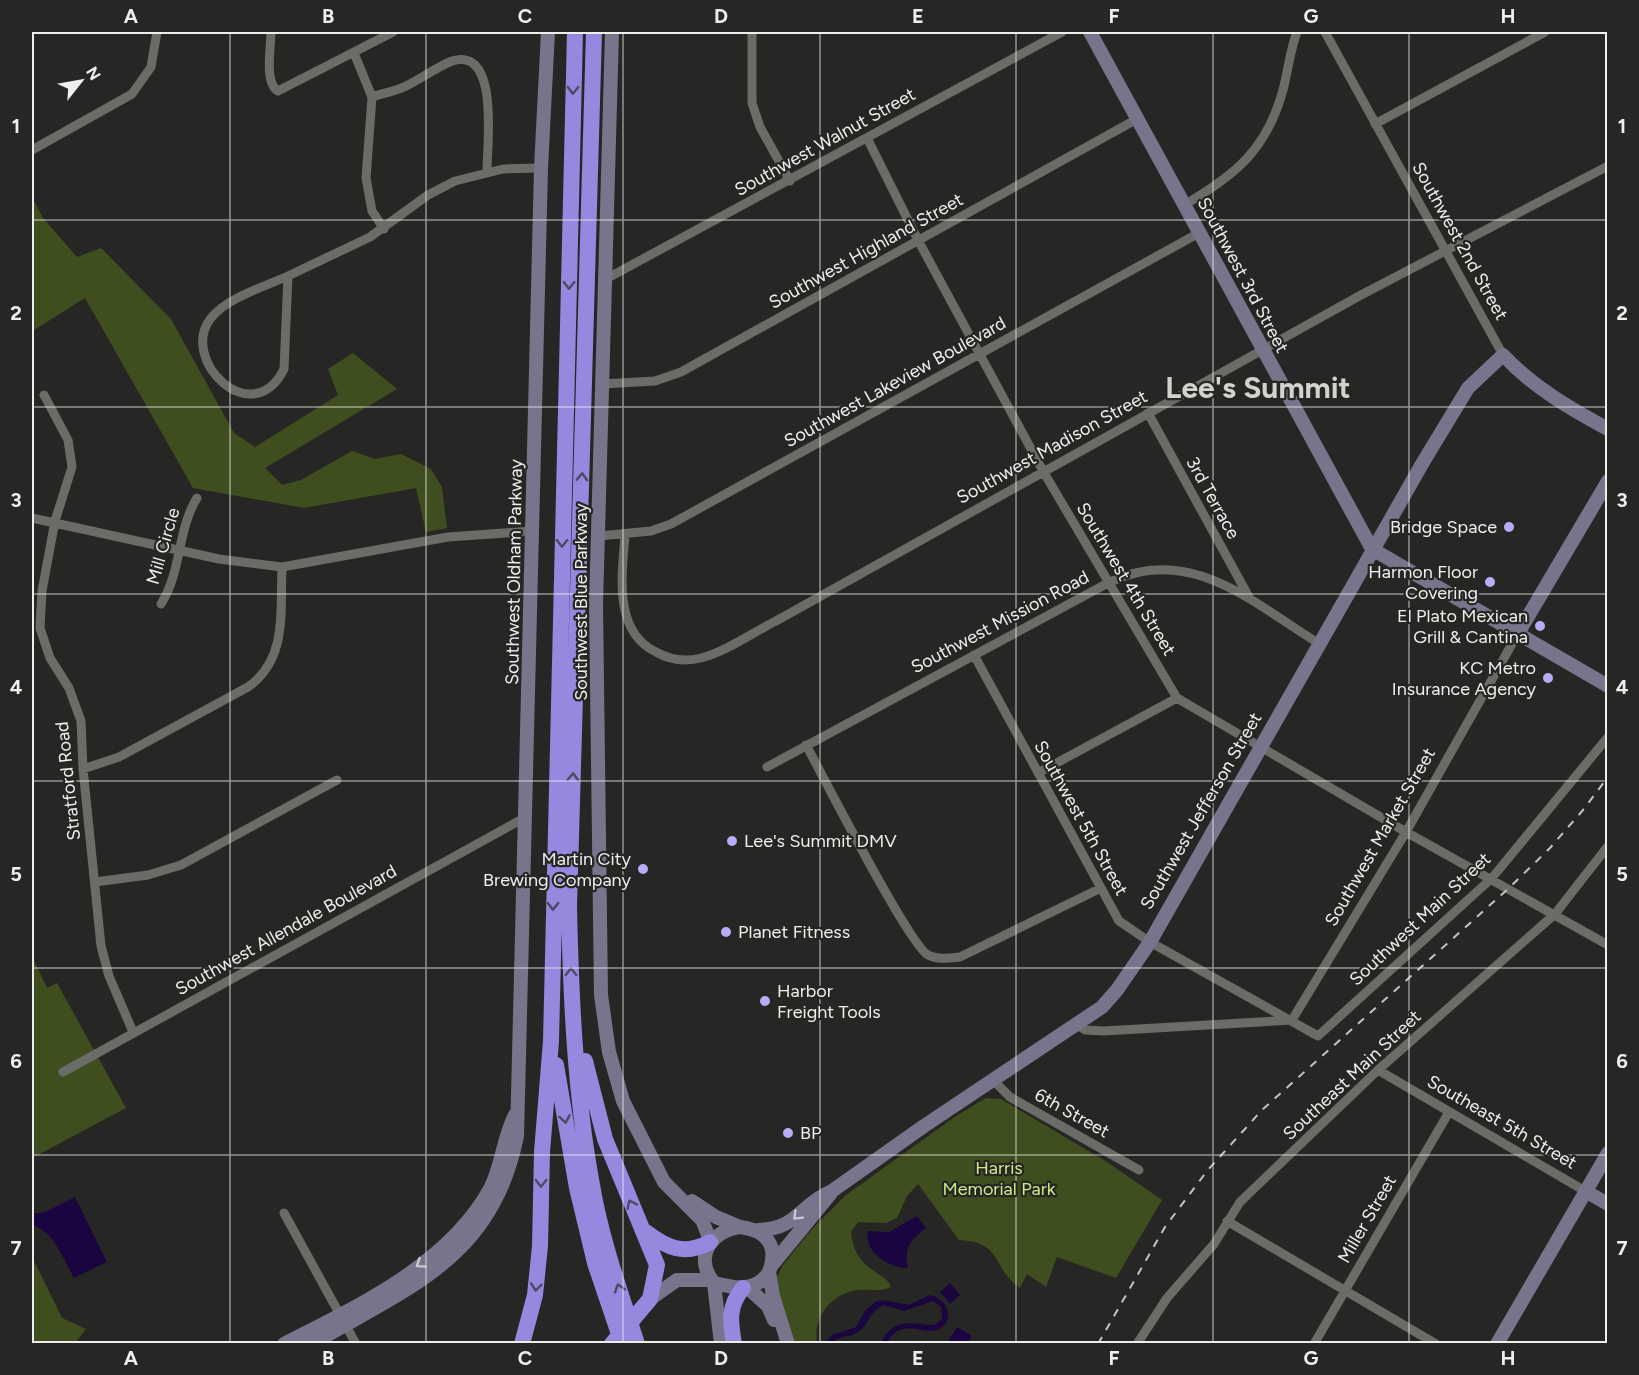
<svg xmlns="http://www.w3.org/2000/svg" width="1639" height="1375" font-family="Figtree,sans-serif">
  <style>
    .green { fill: #3f4e1e }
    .water { fill: #1b0540 }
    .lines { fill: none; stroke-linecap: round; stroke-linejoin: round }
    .street { stroke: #6a6c68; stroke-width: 9 }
    .secondary { stroke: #78748c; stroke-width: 14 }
    .highway { stroke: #9887df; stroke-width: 16 }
    .rail { stroke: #c4c5c3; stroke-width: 2; stroke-dasharray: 8 8; stroke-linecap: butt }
    .oneway { stroke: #4e4965 }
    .oneway2 { stroke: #cbcad0 }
    .grid { fill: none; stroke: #eeefed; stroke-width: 1.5; stroke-opacity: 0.55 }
    .poi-dot { fill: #b8abf7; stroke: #262724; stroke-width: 2 }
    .labels { text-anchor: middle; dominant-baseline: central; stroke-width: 4.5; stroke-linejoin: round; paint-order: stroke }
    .street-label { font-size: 18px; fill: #eeefed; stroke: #262724 }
    .poi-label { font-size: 18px; fill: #eeefed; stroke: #262724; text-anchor: end }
    .park-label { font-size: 18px; fill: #caeb88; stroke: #262724 }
    .town-label { font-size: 30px; font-weight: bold; fill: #d1d3cf; stroke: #262724 }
    .neatline { fill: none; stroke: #eeefed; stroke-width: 2 }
    .grid-label { font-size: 20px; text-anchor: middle; font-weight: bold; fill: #eeefed }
  </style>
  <rect width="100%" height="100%" fill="#262724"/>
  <path class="green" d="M32 197 43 218 77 257 101 248 171 319 234 433 255 447 338 395 328 369 353 353 397 389 265 468 282 485 301 480 352 451 375 459 401 454 431 469 442 487 447 528 426 532 416 488 304 508 193 488 85 298 34 330 32 404Z
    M32 956 47 988 57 983 126 1108 32 1158Z
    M986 1098 1001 1099 1107 1162 1162 1200 1116 1278 1057 1257 1046 1287 1027 1274 1020 1288C991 1268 1004 1242 959 1240L918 1184 907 1196 897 1218 886 1223 858 1222 851 1232C854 1271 887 1272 891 1287 881 1292 869 1289 858 1290 831 1294 813 1316 817 1343H792L780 1304 776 1279 783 1265 811 1230 846 1195 956 1116Z
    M32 1257 62 1318 86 1329 75 1343H32Z"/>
  <path class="water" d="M75 1197 107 1262 74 1278C64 1260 53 1230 32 1225V1214L45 1212Z
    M917 1216 926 1228C911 1239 903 1249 908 1268 889 1268 863 1252 868 1231L889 1232Z
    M950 1283 960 1295 950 1304 940 1292Z
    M930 1295C946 1298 957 1319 939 1329 923 1337 902 1315 887 1343H881C894 1316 911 1324 934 1325L942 1319 941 1307 933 1301 904 1311 884 1305C869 1311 870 1324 858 1332 849 1338 839 1335 832 1343H826L832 1335 856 1327 865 1311 875 1302 883 1300 909 1305Z
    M957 1327 972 1336 967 1343H947Z"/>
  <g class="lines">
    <path class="street" d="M271 32C271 47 264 83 278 91L393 32
      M752 32V103L760 127 790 181
      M1325 32 1503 355
      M354 53 372 97 366 178 372 211 384 229
      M372 97C384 93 397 91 408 85 422 78 437 67 452 61 500 46 487 145 487 171
      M1375 124 1545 32
      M867 138 919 242 1043 471 1177 698 1406 832 1608 945
      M32 150 132 94 151 67 157 32
      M1184 205C1236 175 1267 149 1283 90 1288 71 1290 50 1297 32
      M288 276 284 369C252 433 178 359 211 318 228 297 264 287 288 276Z
      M288 276 370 237 428 195 455 181 503 169 541 168
      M604 280 1062 32
      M602 384 655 381 681 372 1137 119
      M44 395 68 440 72 467 55 521 42 591 40 628 50 658 69 688 81 721 83 769 101 946 109 976 133 1032
      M1148 413 1250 599
      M32 518 219 559 282 567 448 537 533 531
      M625 535C622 575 613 631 656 652 670 660 685 662 701 658 727 651 752 633 776 621L1361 295 1608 166
      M599 536 651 531 671 524 1199 233
      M161 604C182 571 177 530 197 498
      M974 655 1119 921 1150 942 1318 1036 1492 878 1608 737
      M806 745C823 776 909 945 928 955 938 960 950 958 960 957L1101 888
      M767 767 1108 583C1189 543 1252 602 1318 643
      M83 769 119 757 248 687C288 659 280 611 282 567
      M1038 773 1177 698
      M95 882 148 875 181 865 337 780
      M1075 1024 1085 1030 1104 1031 1292 1020 1406 832 1517 635
      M1378 1070 1585 1191
      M63 1072 526 817
      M992 1079 1010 1097 1139 1170
      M284 1213 356 1344
      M1227 1221 1436 1344
      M1137 1344 1167 1298 1214 1244 1240 1202 1378 1070 1555 914 1608 846
      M1314 1344 1449 1112"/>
    <path class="secondary" d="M612 32 596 604 601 995 609 1052 623 1101 664 1182 702 1220 710 1240
      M1090 32 1372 549 1608 686
      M1517 635 1608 481
      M1585 1191 1608 1204
      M692 1201 716 1217 740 1227
      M740 1227C766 1230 779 1245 769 1272 756 1293 734 1288 714 1283 693 1257 711 1231 740 1227Z
      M758 1230C798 1229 799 1205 832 1191L924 1126 1102 1007 1117 990 1150 942 1422 464 1468 388 1503 355C1533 387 1569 408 1608 429
      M772 1265 831 1193
      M769 1272 773 1296 788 1344
      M714 1283 721 1344
      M747 1287 768 1306 774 1320
      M650 1299 677 1280H711
      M284 1344C358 1306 448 1265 490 1189 502 1166 503 1138 515 1115
      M312 1344C408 1287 493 1259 517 1136L541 168 548 32
      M1497 1344 1608 1153"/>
    <path class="highway" d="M594 32 569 906C571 999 575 1093 592 1185 601 1239 620 1291 637 1344
      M585 1061 605 1139 657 1265 650 1299 612 1344
      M556 1065 577 1188 595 1263 622 1343
      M646 1232C667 1248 685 1256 710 1242
      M522 1344 535 1295 540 1246 542 1152 551 1041 575 32
      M734 1344C730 1321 728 1306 743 1288"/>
    <path class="rail" d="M1098 1344 1165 1227 1207 1171 1262 1110 1509 888 1550 848 1583 810 1608 777"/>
  </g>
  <defs><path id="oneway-chevron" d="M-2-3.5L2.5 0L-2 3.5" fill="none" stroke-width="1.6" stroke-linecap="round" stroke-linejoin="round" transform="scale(1.5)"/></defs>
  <g class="oneway">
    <use href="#oneway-chevron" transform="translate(573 90) rotate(91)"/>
    <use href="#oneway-chevron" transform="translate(569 285) rotate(91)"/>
    <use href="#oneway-chevron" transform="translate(582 477) rotate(-88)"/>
    <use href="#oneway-chevron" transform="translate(562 543) rotate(91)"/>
    <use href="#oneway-chevron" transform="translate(573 777) rotate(-88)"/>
    <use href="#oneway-chevron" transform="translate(553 906) rotate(91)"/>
    <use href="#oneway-chevron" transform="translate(571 972) rotate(-91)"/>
    <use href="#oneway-chevron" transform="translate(565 1119) rotate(80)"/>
    <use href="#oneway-chevron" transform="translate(541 1183) rotate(91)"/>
    <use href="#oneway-chevron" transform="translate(631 1204) rotate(-115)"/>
    <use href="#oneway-chevron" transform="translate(536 1287) rotate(97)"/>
    <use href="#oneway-chevron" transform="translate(619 1288) rotate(-108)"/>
  </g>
  <g class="oneway2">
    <use href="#oneway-chevron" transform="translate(797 1216) rotate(135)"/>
    <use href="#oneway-chevron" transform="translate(420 1264) rotate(146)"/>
  </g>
  <path class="grid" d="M230 32V1344M426 32V1344M623 32V1344M820 32V1344M1016 32V1344M1213 32V1344M1409 32V1344M32 220H1608M32 407H1608M32 594H1608M32 781H1608M32 968H1608M32 1155H1608"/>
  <g class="poi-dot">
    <circle cx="1509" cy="527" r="6"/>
    <circle cx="1490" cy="582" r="6"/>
    <circle cx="1540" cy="626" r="6"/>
    <circle cx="1548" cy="678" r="6"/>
    <circle cx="732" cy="841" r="6"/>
    <circle cx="643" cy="869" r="6"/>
    <circle cx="726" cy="932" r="6"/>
    <circle cx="765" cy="1001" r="6"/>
    <circle cx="788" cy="1133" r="6"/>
  </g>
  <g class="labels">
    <g class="street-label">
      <text transform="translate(825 142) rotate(-29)">Southwest Walnut Street</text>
      <text transform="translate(1460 241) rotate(61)">Southwest 2nd Street</text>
      <text transform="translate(866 251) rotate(-29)">Southwest Highland Street</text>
      <text transform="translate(1243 275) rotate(62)">Southwest 3rd Street</text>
      <text transform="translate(895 382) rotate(-29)">Southwest Lakeview Boulevard</text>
      <text transform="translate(1052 447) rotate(-29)">Southwest Madison Street</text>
      <text transform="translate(1213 498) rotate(61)">3rd Terrace</text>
      <text transform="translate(163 546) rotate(-74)">Mill Circle</text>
      <text transform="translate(514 572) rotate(-89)">Southwest Oldham Parkway</text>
      <text transform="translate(1126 579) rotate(59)">Southwest 4th Street</text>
      <text transform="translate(581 602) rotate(-90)">Southwest Blue Parkway</text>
      <text transform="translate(1000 622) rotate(-28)">Southwest Mission Road</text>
      <text transform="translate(68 781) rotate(-96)">Stratford Road</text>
      <text transform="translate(1201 811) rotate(-60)">Southwest Jefferson Street</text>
      <text transform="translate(1081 818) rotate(61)">Southwest 5th Street</text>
      <text transform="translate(1380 837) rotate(-60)">Southwest Market Street</text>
      <text transform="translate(1420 919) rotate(-43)">Southwest Main Street</text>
      <text transform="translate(286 930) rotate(-29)">Southwest Allendale Boulevard</text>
      <text transform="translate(1352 1075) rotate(-43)">Southeast Main Street</text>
      <text transform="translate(1072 1113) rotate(29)">6th Street</text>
      <text transform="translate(1502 1122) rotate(30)">Southeast 5th Street</text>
      <text transform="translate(1367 1219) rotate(-60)">Miller Street</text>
    </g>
    <g class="poi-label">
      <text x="1497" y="527">Bridge Space</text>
      <text x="1478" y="572">Harmon Floor<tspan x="1478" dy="21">Covering</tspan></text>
      <text x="1528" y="616">El Plato Mexican<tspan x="1528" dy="21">Grill &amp; Cantina</tspan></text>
      <text x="1536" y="668">KC Metro<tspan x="1536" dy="21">Insurance Agency</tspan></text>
      <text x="744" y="841" text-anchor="start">Lee's Summit DMV</text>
      <text x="631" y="859">Martin City<tspan x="631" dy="21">Brewing Company</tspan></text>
      <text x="738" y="932" text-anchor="start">Planet Fitness</text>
      <text x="777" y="991" text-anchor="start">Harbor<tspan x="777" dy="21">Freight Tools</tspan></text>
      <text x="800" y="1133" text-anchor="start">BP</text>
    </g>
    <g class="park-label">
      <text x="999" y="1168">Harris<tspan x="999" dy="21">Memorial Park</tspan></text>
    </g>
    <g class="town-label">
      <text x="1258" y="387">Lee's Summit</text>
    </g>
  </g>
  <rect width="1639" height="1375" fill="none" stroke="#262724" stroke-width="66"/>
  <g transform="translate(81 81) rotate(59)" stroke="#262724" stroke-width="4.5" paint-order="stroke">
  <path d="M0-4.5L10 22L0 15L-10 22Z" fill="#eeefed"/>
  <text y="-9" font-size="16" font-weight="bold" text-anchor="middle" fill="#eeefed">N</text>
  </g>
  <rect x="33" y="33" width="1573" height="1309" class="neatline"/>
  <g class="grid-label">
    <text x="131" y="23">A</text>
    <text x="328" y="23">B</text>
    <text x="525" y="23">C</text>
    <text x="721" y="23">D</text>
    <text x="918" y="23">E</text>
    <text x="1114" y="23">F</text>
    <text x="1311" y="23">G</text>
    <text x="1508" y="23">H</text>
    <text x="16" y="133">1</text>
    <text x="1622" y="133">1</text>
    <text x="16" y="320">2</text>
    <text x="1622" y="320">2</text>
    <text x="16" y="507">3</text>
    <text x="1622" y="507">3</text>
    <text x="16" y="694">4</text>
    <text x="1622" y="694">4</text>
    <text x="16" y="881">5</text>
    <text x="1622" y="881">5</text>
    <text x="16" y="1068">6</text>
    <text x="1622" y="1068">6</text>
    <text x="16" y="1255">7</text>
    <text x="1622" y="1255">7</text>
    <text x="131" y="1365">A</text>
    <text x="328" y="1365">B</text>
    <text x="525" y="1365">C</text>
    <text x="721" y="1365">D</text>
    <text x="918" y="1365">E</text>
    <text x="1114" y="1365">F</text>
    <text x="1311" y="1365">G</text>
    <text x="1508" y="1365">H</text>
  </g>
</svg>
